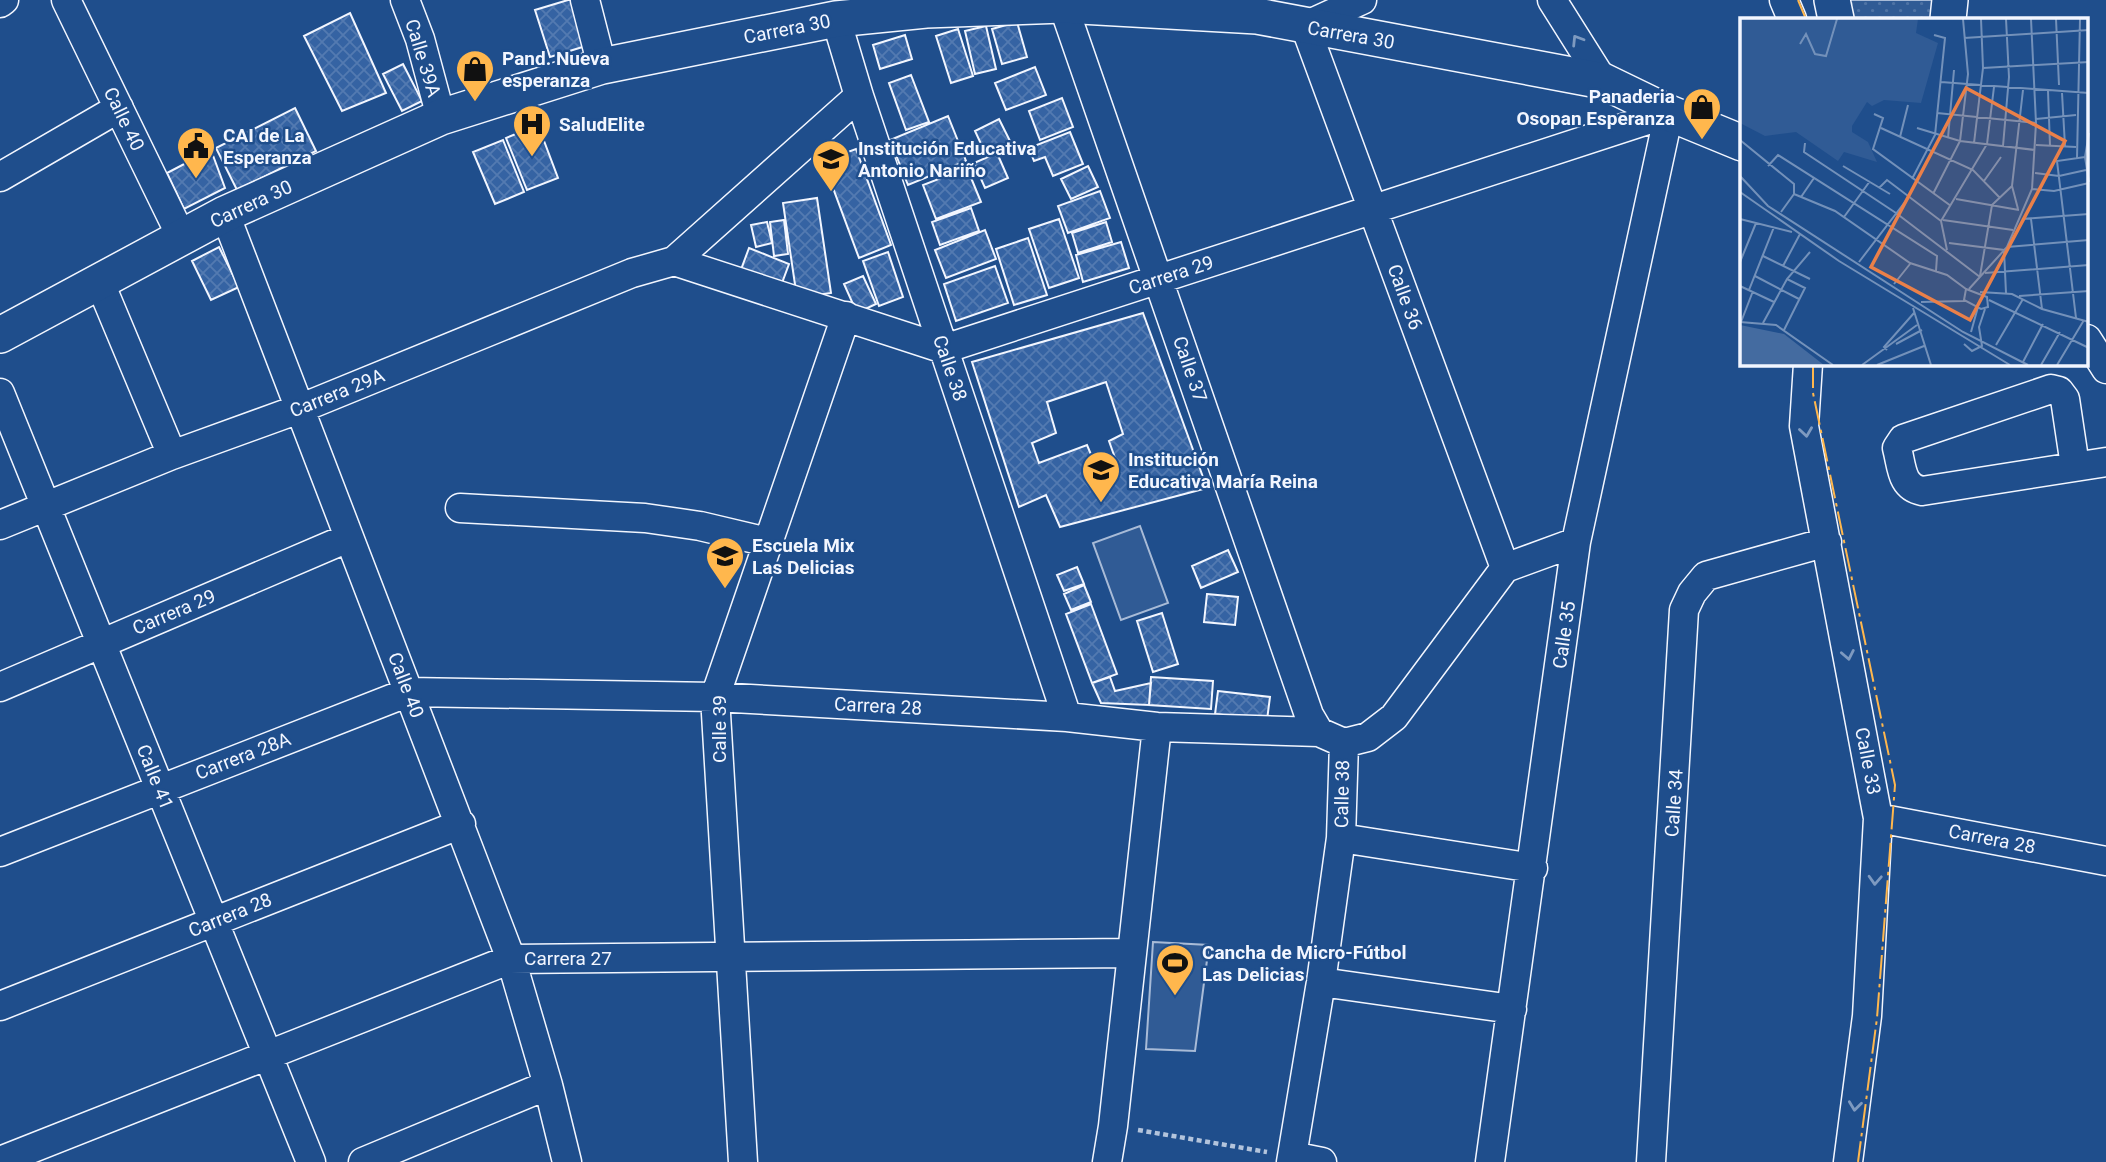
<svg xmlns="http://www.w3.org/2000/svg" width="2106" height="1162" font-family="Roboto,sans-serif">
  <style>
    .grass { fill: #305b95; stroke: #a8bbd7; stroke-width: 2 }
    .park { fill: url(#park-dots); stroke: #a8bbd7; stroke-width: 2 }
    .building { fill: url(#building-cross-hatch); stroke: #f2f6ff; stroke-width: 2; fill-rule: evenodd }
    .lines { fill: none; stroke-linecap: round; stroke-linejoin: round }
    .minor-casing { stroke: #f2f6ff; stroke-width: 31 }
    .major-casing { stroke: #f2f6ff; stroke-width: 38 }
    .path { stroke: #b3c4dc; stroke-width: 4.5; stroke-dasharray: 5 3.5; stroke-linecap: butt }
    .minor { stroke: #1f4e8c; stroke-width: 28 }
    .major { stroke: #1f4e8c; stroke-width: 35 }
    .power { stroke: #ffb74d; stroke-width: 2; stroke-dasharray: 24 5 3.5 5; stroke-linecap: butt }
    .oneway { stroke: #7e9ac0 }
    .labels { text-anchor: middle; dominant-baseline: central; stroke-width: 5; stroke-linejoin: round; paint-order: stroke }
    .street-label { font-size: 19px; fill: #f2f6ff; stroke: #1f4e8c }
    .poi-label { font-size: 19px; font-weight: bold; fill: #f2f6ff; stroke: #1f4e8c; text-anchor: start }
    .inset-road { fill: none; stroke: #7391ba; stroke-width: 2 }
    .view { fill: #ea8049; fill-opacity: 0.15; stroke: #ea8049; stroke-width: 3.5 }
    .inset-edge { fill: none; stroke: #f2f6ff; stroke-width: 3.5 }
  </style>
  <defs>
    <pattern id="park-dots" width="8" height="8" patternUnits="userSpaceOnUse" patternTransform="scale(1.75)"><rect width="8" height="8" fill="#305b95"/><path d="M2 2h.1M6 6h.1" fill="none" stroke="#4e73a5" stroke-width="1.8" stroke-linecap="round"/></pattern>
    <pattern id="building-cross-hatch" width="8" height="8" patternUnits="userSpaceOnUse" patternTransform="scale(1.75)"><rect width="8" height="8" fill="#3563a3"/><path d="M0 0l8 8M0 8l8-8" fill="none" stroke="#537ab1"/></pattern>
  </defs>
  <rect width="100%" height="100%" fill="#1f4e8c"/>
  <path class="grass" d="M1140 526 1168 603 1121 620 1093 543Z
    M1153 942 1209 945 1195 1051 1146 1049Z"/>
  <path class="park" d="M1848 0H1935L1931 19H1852Z"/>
  <path class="building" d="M568 0H575L589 45 550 57 535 10Z
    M350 13 386 93 342 111 304 36Z
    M1017 22 1027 57 1002 64 992 29Z
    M986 26 996 69 975 74 965 31Z
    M958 29 973 76 951 83 936 36Z
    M905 35 912 59 880 69 873 45Z
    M403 64 422 101 402 111 383 74Z
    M1035 67 1046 95 1006 110 995 83Z
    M911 75 929 122 906 130 889 83Z
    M1062 98 1073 127 1040 140 1029 111Z
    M295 108 316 151 237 190 216 148Z
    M948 116 966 161 908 185 890 140Z
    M999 119 1012 145 987 157 975 131Z
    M538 125 558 178 527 190 506 138Z
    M1070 132 1083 164 1053 176 1045 157 1034 161 1029 148Z
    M503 140 524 192 495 204 473 152Z
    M856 149 891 245 859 258 823 161Z
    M211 150 225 188 184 209 167 173Z
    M997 153 1008 178 985 188 974 163Z
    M1088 166 1098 187 1071 199 1061 179Z
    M967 168 981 202 936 219 923 185Z
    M1100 191 1110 218 1068 233 1058 206Z
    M817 198 831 293 797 298 783 203Z
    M971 208 979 231 940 245 932 222Z
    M1059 219 1079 278 1049 288 1029 229Z
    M784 220 788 254 774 256 770 222Z
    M767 222 772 243 756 247 751 225Z
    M1106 222 1112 242 1078 253 1072 233Z
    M985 230 996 259 946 278 935 250Z
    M1028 238 1047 295 1014 305 996 249Z
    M1121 242 1129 268 1083 282 1076 255Z
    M219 247 239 287 211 300 192 261Z
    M749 248 789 264 779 291 739 275Z
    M888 252 903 297 879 306 863 261Z
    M995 266 1008 303 956 321 944 284Z
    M863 276 876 304 857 313 844 284Z
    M1143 313 1207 488 1060 527 1046 495 1019 507 972 362ZM1106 382 1123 434 1109 441 1120 472 1101 478 1087 445 1039 463 1032 443 1056 433 1047 402Z
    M1228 550 1238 572 1201 588 1192 566Z
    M1077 567 1084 584 1064 591 1057 575Z
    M1084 585 1091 602 1071 610 1064 594Z
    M1207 594 1238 597 1235 625 1204 622Z
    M1091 604 1117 674 1092 683 1066 614Z
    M1162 613 1178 664 1153 672 1137 621Z
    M1110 677 1115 691 1151 683 1149 705 1101 703 1092 683Z
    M1151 677 1213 681 1211 709 1149 705Z
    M1218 691 1270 697 1267 720 1215 714Z"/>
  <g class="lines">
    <defs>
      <path id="minor" d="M66 0 182 238
        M405 0 420 39 441 117
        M585 0 602 66
        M1362 0 1305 26 1505 568
        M1552 0 1603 81
        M1784 0 1792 19
        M0 3 4 0
        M1063 5 1309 715 1319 732
        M836 19 859 96 1067 717
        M0 177 119 108
        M225 214 511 959 548 1085 567 1162
        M674 261 944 349 1669 113
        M100 283 172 455
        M2087 339 2106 369
        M1808 364 1804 426 1878 818 1867 1016 1848 1162
        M0 393 311 1162
        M2075 466 2065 399 2059 391 2051 389 1903 439 1897 448C1902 467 1901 487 1922 491L2106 462
        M460 508 645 518 700 526 768 542
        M0 525 172 455 299 409 632 273 674 261 859 96
        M0 687 348 538
        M1344 743 1368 737 1394 717 1505 568 1576 542
        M1878 818 2106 861
        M1341 838 1533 868
        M0 852 409 692 715 697 1067 717 1157 727 1319 732 1344 743
        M1321 982 1512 1009
        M0 1006 461 824
        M1292 1156 1322 1162
        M0 1161 511 959 1132 953
        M363 1162 548 1085
        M743 1162 715 697 846 316
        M1107 1162 1113 1126 1157 727
        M1291 1162 1321 982 1341 838 1344 743
        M1490 1162 1576 542 1669 113
        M1651 1162 1684 610 1692 593 1706 576 1827 542"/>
      <path id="major" d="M1832 0 1836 19
        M1948 19 1950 0
        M0 335 225 214 441 117 602 66 836 19 926 10 1063 5 1257 16 1603 81 1669 113 1742 143"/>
    </defs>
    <use href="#minor" class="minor-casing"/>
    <use href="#major" class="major-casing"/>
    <path class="path" d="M1138 1130 1267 1152"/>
    <use href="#minor" class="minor"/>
    <use href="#major" class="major"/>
    <path class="power" d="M1798 0 1806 19
      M1813 364V393L1895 785 1877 1018 1858 1162"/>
  </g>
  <defs><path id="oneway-chevron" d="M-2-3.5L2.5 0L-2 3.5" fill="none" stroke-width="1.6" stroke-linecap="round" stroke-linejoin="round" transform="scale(1.75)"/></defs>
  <g class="oneway">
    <use href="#oneway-chevron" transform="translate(1577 40) rotate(-122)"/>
    <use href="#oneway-chevron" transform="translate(1806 432) rotate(82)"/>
    <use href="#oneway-chevron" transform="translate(1848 655) rotate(79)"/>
    <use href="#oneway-chevron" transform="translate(1875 880) rotate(93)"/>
    <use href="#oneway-chevron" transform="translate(1855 1106) rotate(97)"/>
  </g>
  <defs>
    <symbol id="shop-pin" viewBox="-11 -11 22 30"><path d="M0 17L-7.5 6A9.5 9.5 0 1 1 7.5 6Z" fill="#ffb74d" stroke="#1f4e8c"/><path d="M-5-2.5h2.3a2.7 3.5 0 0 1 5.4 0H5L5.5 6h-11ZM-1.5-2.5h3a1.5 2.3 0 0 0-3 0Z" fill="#111"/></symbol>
    <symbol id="hospital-pin" viewBox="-11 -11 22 30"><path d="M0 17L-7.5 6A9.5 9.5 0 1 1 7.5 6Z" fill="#ffb74d" stroke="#1f4e8c"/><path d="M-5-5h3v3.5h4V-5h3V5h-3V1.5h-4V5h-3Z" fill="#111"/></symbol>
    <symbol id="civic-pin" viewBox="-11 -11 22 30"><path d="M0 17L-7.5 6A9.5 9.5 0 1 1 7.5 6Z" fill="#ffb74d" stroke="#1f4e8c"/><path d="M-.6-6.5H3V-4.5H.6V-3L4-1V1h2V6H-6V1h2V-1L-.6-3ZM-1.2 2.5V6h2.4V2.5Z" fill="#111"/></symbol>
    <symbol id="school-pin" viewBox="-11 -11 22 30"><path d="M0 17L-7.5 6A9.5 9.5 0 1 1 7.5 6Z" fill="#ffb74d" stroke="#1f4e8c"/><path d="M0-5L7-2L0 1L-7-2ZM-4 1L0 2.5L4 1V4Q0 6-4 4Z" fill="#111"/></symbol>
    <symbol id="stadium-pin" viewBox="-11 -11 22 30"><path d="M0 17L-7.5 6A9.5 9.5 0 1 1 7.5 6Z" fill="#ffb74d" stroke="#1f4e8c"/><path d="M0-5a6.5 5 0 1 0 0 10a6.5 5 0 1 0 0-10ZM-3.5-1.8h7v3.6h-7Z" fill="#111"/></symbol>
  </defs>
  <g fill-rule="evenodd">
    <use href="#shop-pin" x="453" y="47" width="44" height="60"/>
    <use href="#shop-pin" x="1680" y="85" width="44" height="60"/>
    <use href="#hospital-pin" x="510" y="102" width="44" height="60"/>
    <use href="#civic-pin" x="174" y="124" width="44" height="60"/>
    <use href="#school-pin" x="809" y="137" width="44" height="60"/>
    <use href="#school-pin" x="1079" y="448" width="44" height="60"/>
    <use href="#school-pin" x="703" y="534" width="44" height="60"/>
    <use href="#stadium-pin" x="1153" y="941" width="44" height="60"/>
  </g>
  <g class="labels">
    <g class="street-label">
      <text transform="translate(787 29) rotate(-11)">Carrera 30</text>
      <text transform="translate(1351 35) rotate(10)">Carrera 30</text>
      <text transform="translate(423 58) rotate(73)">Calle 39A</text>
      <text transform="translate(124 119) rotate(64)">Calle 40</text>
      <text transform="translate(251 204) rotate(-25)">Carrera 30</text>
      <text transform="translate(1171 275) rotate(-18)">Carrera 29</text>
      <text transform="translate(1405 297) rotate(70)">Calle 36</text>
      <text transform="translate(950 368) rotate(71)">Calle 38</text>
      <text transform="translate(1190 369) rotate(71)">Calle 37</text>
      <text transform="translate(337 393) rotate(-22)">Carrera 29A</text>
      <text transform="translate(174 612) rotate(-23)">Carrera 29</text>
      <text transform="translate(1564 635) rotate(-82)">Calle 35</text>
      <text transform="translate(406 685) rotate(69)">Calle 40</text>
      <text transform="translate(878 706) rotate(3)">Carrera 28</text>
      <text transform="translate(719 729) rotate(-90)">Calle 39</text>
      <text transform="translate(243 756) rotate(-21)">Carrera 28A</text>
      <text transform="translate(1868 761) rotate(79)">Calle 33</text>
      <text transform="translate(155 777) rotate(68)">Calle 41</text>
      <text transform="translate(1342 794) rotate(-89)">Calle 38</text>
      <text transform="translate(1674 803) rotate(-86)">Calle 34</text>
      <text transform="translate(1992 839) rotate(11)">Carrera 28</text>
      <text transform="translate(230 915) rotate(-22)">Carrera 28</text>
      <text x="568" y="958">Carrera 27</text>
    </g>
    <g class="poi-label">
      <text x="502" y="58">Pand. Nueva<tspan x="502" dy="22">esperanza</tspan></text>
      <text x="1675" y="96" text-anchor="end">Panaderia<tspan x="1675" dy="22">Osopan Esperanza</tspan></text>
      <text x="559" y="124">SaludElite</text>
      <text x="223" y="135">CAI de La<tspan x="223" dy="22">Esperanza</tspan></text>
      <text x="858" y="148">Institución Educativa<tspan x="858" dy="22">Antonio Nariño</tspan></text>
      <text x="1128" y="459">Institución<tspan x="1128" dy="22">Educativa María Reina</tspan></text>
      <text x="752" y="545">Escuela Mix<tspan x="752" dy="22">Las Delicias</tspan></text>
      <text x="1202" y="952">Cancha de Micro-Fútbol<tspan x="1202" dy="22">Las Delicias</tspan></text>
    </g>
  </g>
  <g transform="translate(1740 18)">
    <rect width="348" height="348" fill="#1f4e8c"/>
    <path d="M0 1H178L176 15 198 25 181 85 144 82 132 88 127 84 112 108V114L128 124 137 144 104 134 98 143 56 114 25 118 0 105Z" fill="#305b95"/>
    <path d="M0 307 44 316 84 347H0Z" fill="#446ba0"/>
    <path class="inset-road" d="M316 1 319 67M224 20 349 12M60 26 66 16 75 36 86 38 97 1M243 50 349 44M201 64 349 75M308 73 310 128M322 75 325 128M197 95 296 105M134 96 143 100 133 131 211 188M296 101 336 97M141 110 233 152 260 180M177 110 220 123 295 132M349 115 345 139 349 164M160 119 168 87M208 120 214 52M0 122 54 166V176M65 125 64 134 156 195 240 259M234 125 243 50 241 1M296 127 336 129M263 128 269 59 266 1M337 140 340 1M28 148 38 137 197 238 196 253M103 148 150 176M295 155 319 158 346 152M0 158 28 188 223 314 288 347M172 161 195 117 205 20 194 17M244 163 261 139M139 170 147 162 201 203 207 232M292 171 314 173 349 165M0 174 99 243 270 347M54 176 95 193 170 245 207 257 226 271M193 176 220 123 228 56 223 1M61 179 74 160M216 181 279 192M278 191 272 168 283 72M41 194 54 176M104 199 130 163M0 201 52 214M282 201 349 196M291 201 302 291M203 202 273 212M201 203 247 126 254 69M209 225 264 232 266 275M267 229 349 222M23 238 70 261M0 244 16 205M119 244 168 180M43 248 60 216M245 255 349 247M15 258 59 281M240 258 252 187 272 168M154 266 170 246M0 268 34 284M226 271 247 279 248 289 241 291 224 282ZM229 271 267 229 292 171 296 105 291 1M9 272 34 209M240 274 272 276 302 291 349 304M279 278 349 273M249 282 349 330M181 284 224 283M173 290 191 347M336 300 317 143 345 139M0 304 36 307 93 347M1 304 13 273M23 305 47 261 70 234M44 312 65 270 47 261M231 314 238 289M156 326 182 312M224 326 232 333 242 328 239 309 245 291M256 327 283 281M147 332 144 329 174 295M283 344 303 306M122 347 177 307M137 347 184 328M301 347 320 314M317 347 344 302"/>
    <path class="view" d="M226 70 325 123 230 302 131 249Z"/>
    <rect width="348" height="348" class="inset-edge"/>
  </g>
</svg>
